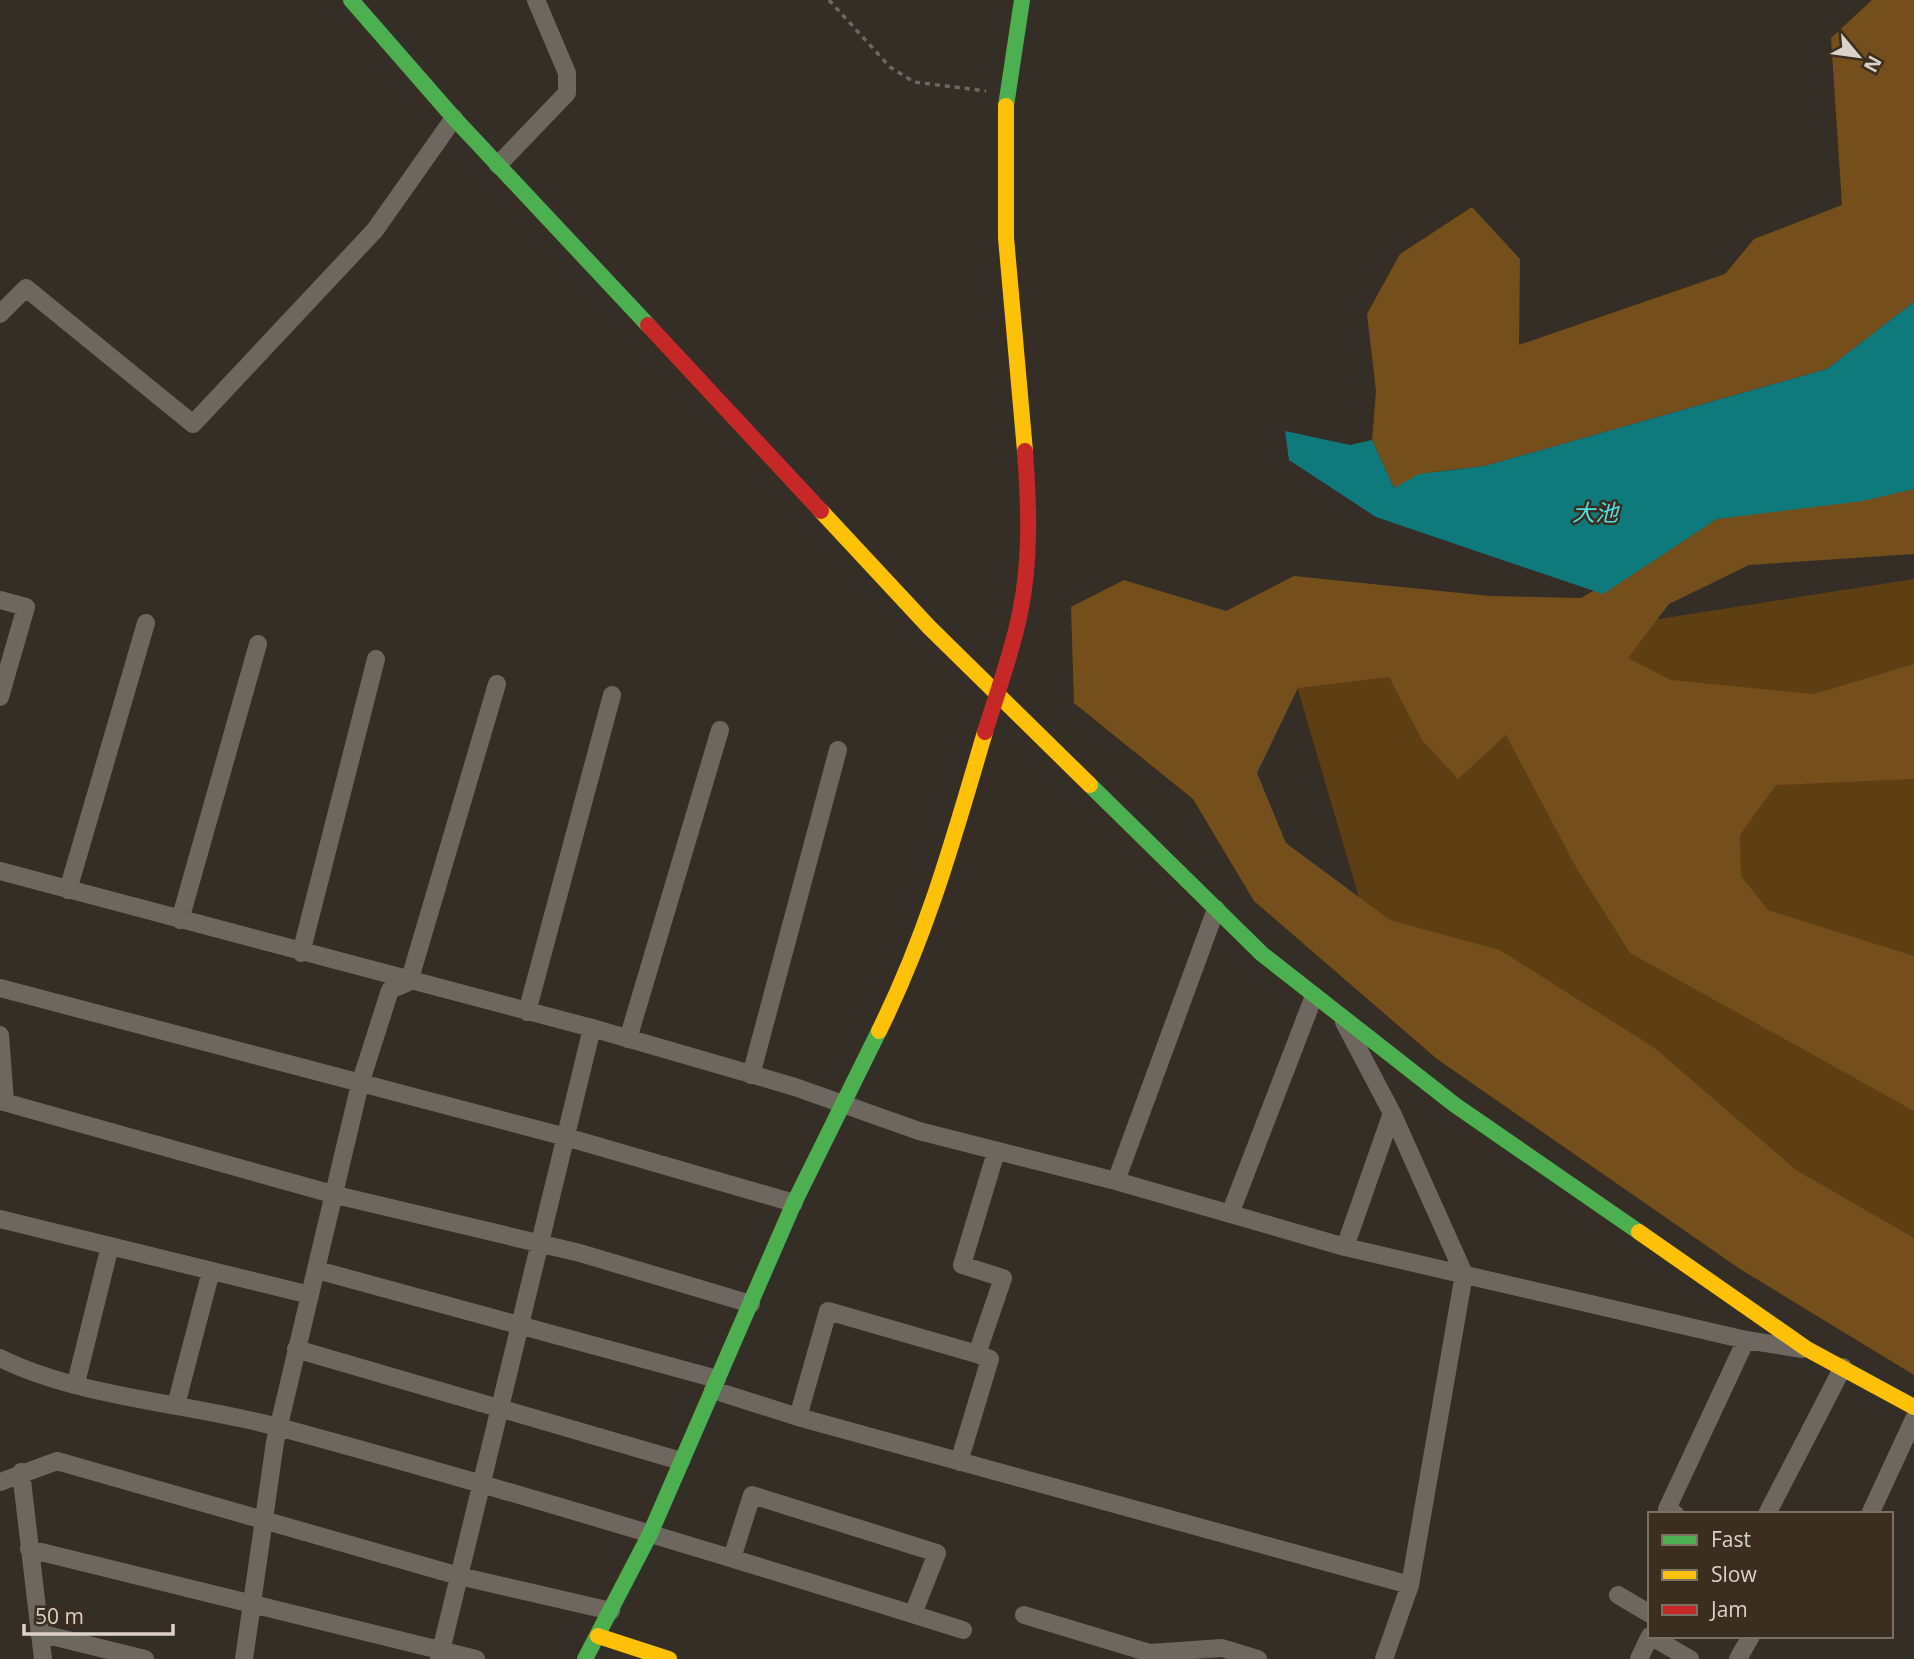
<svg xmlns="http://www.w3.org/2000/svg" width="1914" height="1659" font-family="'Open Sans','Noto Sans JP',sans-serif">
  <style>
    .green { fill: #5e3e13 }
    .forest { fill: #744e1b }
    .water { fill: #0e7a7c }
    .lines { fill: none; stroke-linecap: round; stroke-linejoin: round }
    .path { stroke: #6e6862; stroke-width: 3.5; stroke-dasharray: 5 5; stroke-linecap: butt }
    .street { stroke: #6e675f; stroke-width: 18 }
    .fast { stroke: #4caf50; stroke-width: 16 }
    .slow { stroke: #ffc107; stroke-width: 16 }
    .jam { stroke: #c62828; stroke-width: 16 }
    .labels { text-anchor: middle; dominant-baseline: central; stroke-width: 5; stroke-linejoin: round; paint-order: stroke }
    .water-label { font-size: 23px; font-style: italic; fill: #4edfe4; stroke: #3b2e20 }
  </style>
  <rect width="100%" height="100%" fill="#352e26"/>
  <path class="green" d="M1914 579V1291L1375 952 1294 676Z"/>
  <path class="forest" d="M1872 0H1914V302L1827 369 1485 466 1433 472 1394 488 1372 440 1376 391 1367 314 1400 254 1472 207 1520 259 1519 345 1725 274 1754 239 1842 205 1831 38Z
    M1914 489V554L1749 565 1669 604 1628 658 1671 680 1814 694 1914 664V779L1776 785 1740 835 1741 876 1768 910 1914 956V1111L1630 953 1577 869 1506 735 1458 779 1422 740 1389 677 1298 688 1257 773 1286 843 1390 920 1500 950 1656 1049 1796 1170 1914 1238V1375L1740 1269 1437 1059 1254 901 1193 799 1074 703 1071 607 1124 580 1226 611 1294 576 1490 596 1581 598 1717 519Z"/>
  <path class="water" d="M1914 302V489L1863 501 1717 519 1603 594 1376 517 1289 460 1285 431 1350 445 1372 440 1394 488 1419 474 1485 466 1827 369Z"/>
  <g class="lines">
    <path class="path" d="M829 0 890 67 914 82 986 91"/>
    <path class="street" d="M498 165 567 93V73L536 0
      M0 314 26 288 193 424 375 230 454 118
      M0 600 26 607 0 697
      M0 871 592 1028 795 1087 919 1131 1116 1181 1345 1247 1746 1340 1802 1349
      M68 890 146 623
      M180 920 258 644
      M301 953 376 659
      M409 982 497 684
      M0 988 566 1137 794 1203
      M527 1012 612 695
      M1344 1022 1392 1113 1464 1274 1410 1585 1384 1659
      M0 1035 5 1101
      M628 1039 720 730
      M751 1075 838 750
      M0 1101 336 1195 580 1253 751 1304
      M1116 1181 1216 909
      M1230 1214 1314 996
      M0 1219 310 1295
      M1345 1247 1392 1113
      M317 1270 717 1379
      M296 1349 681 1461
      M0 1358C80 1398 195 1404 282 1428 511 1490 737 1559 963 1630
      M76 1383 110 1246
      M713 1390 798 1417 1410 1585
      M176 1405 211 1271
      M798 1417 828 1311 977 1354
      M959 1462 990 1359 977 1354 1003 1278 962 1265 996 1152
      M21 1472 43 1659
      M0 1482 57 1461 459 1576 611 1611
      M1675 1514 1667 1509 1746 1340
      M1767 1514 1843 1367
      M1870 1514 1914 1419
      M29 1549 476 1659
      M732 1558 752 1495 937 1553 913 1614
      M1618 1595 1650 1614
      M1024 1615 1150 1653 1222 1648 1258 1659
      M39 1633 145 1659
      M244 1659 275 1442 360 1084 390 990 409 982
      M439 1659 592 1028
      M1639 1659 1650 1636 1690 1659
      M1738 1659 1751 1636"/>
    <path class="fast" d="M351 0 454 118 648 325
      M1006 106 1022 0
      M1090 785 1262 954 1455 1105 1639 1232
      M585 1659 650 1534 794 1203 879 1031"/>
    <path class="slow" d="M1006 106V238L1025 451
      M821 511 929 627 1090 785
      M879 1031C928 932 954 837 985 732
      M1639 1232 1807 1349 1914 1407
      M598 1636 669 1659"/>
    <path class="jam" d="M648 325 821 511
      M985 732C997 693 1012 653 1020 613 1031 560 1029 505 1025 451"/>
  </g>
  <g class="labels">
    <g class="water-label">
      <text x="1595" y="512">大池</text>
    </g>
  </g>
  <rect x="1648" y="1512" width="245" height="126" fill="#3b2e20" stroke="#7b7064" stroke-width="2"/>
  <rect x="1662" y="1535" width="35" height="10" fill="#4caf50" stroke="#7b7064" stroke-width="2"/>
  <text x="1711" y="1547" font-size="21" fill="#dbd3ca">Fast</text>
  <rect x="1662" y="1570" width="35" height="10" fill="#ffc107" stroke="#7b7064" stroke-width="2"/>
  <text x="1711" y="1582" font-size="21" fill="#dbd3ca">Slow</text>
  <rect x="1662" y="1605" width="35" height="10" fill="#c62828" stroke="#7b7064" stroke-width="2"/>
  <text x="1711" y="1617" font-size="21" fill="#dbd3ca">Jam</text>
  <g transform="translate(1858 56) rotate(119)" stroke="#3b2e20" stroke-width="5" paint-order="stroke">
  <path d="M0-5L12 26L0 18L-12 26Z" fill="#dbd3ca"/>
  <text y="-10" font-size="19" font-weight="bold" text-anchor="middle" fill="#dbd3ca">N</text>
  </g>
  <path d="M24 1624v10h149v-10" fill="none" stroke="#dbd3ca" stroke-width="3.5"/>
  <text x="35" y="1624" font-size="21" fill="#dbd3ca" stroke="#3b2e20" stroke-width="5" paint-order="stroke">50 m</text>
</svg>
